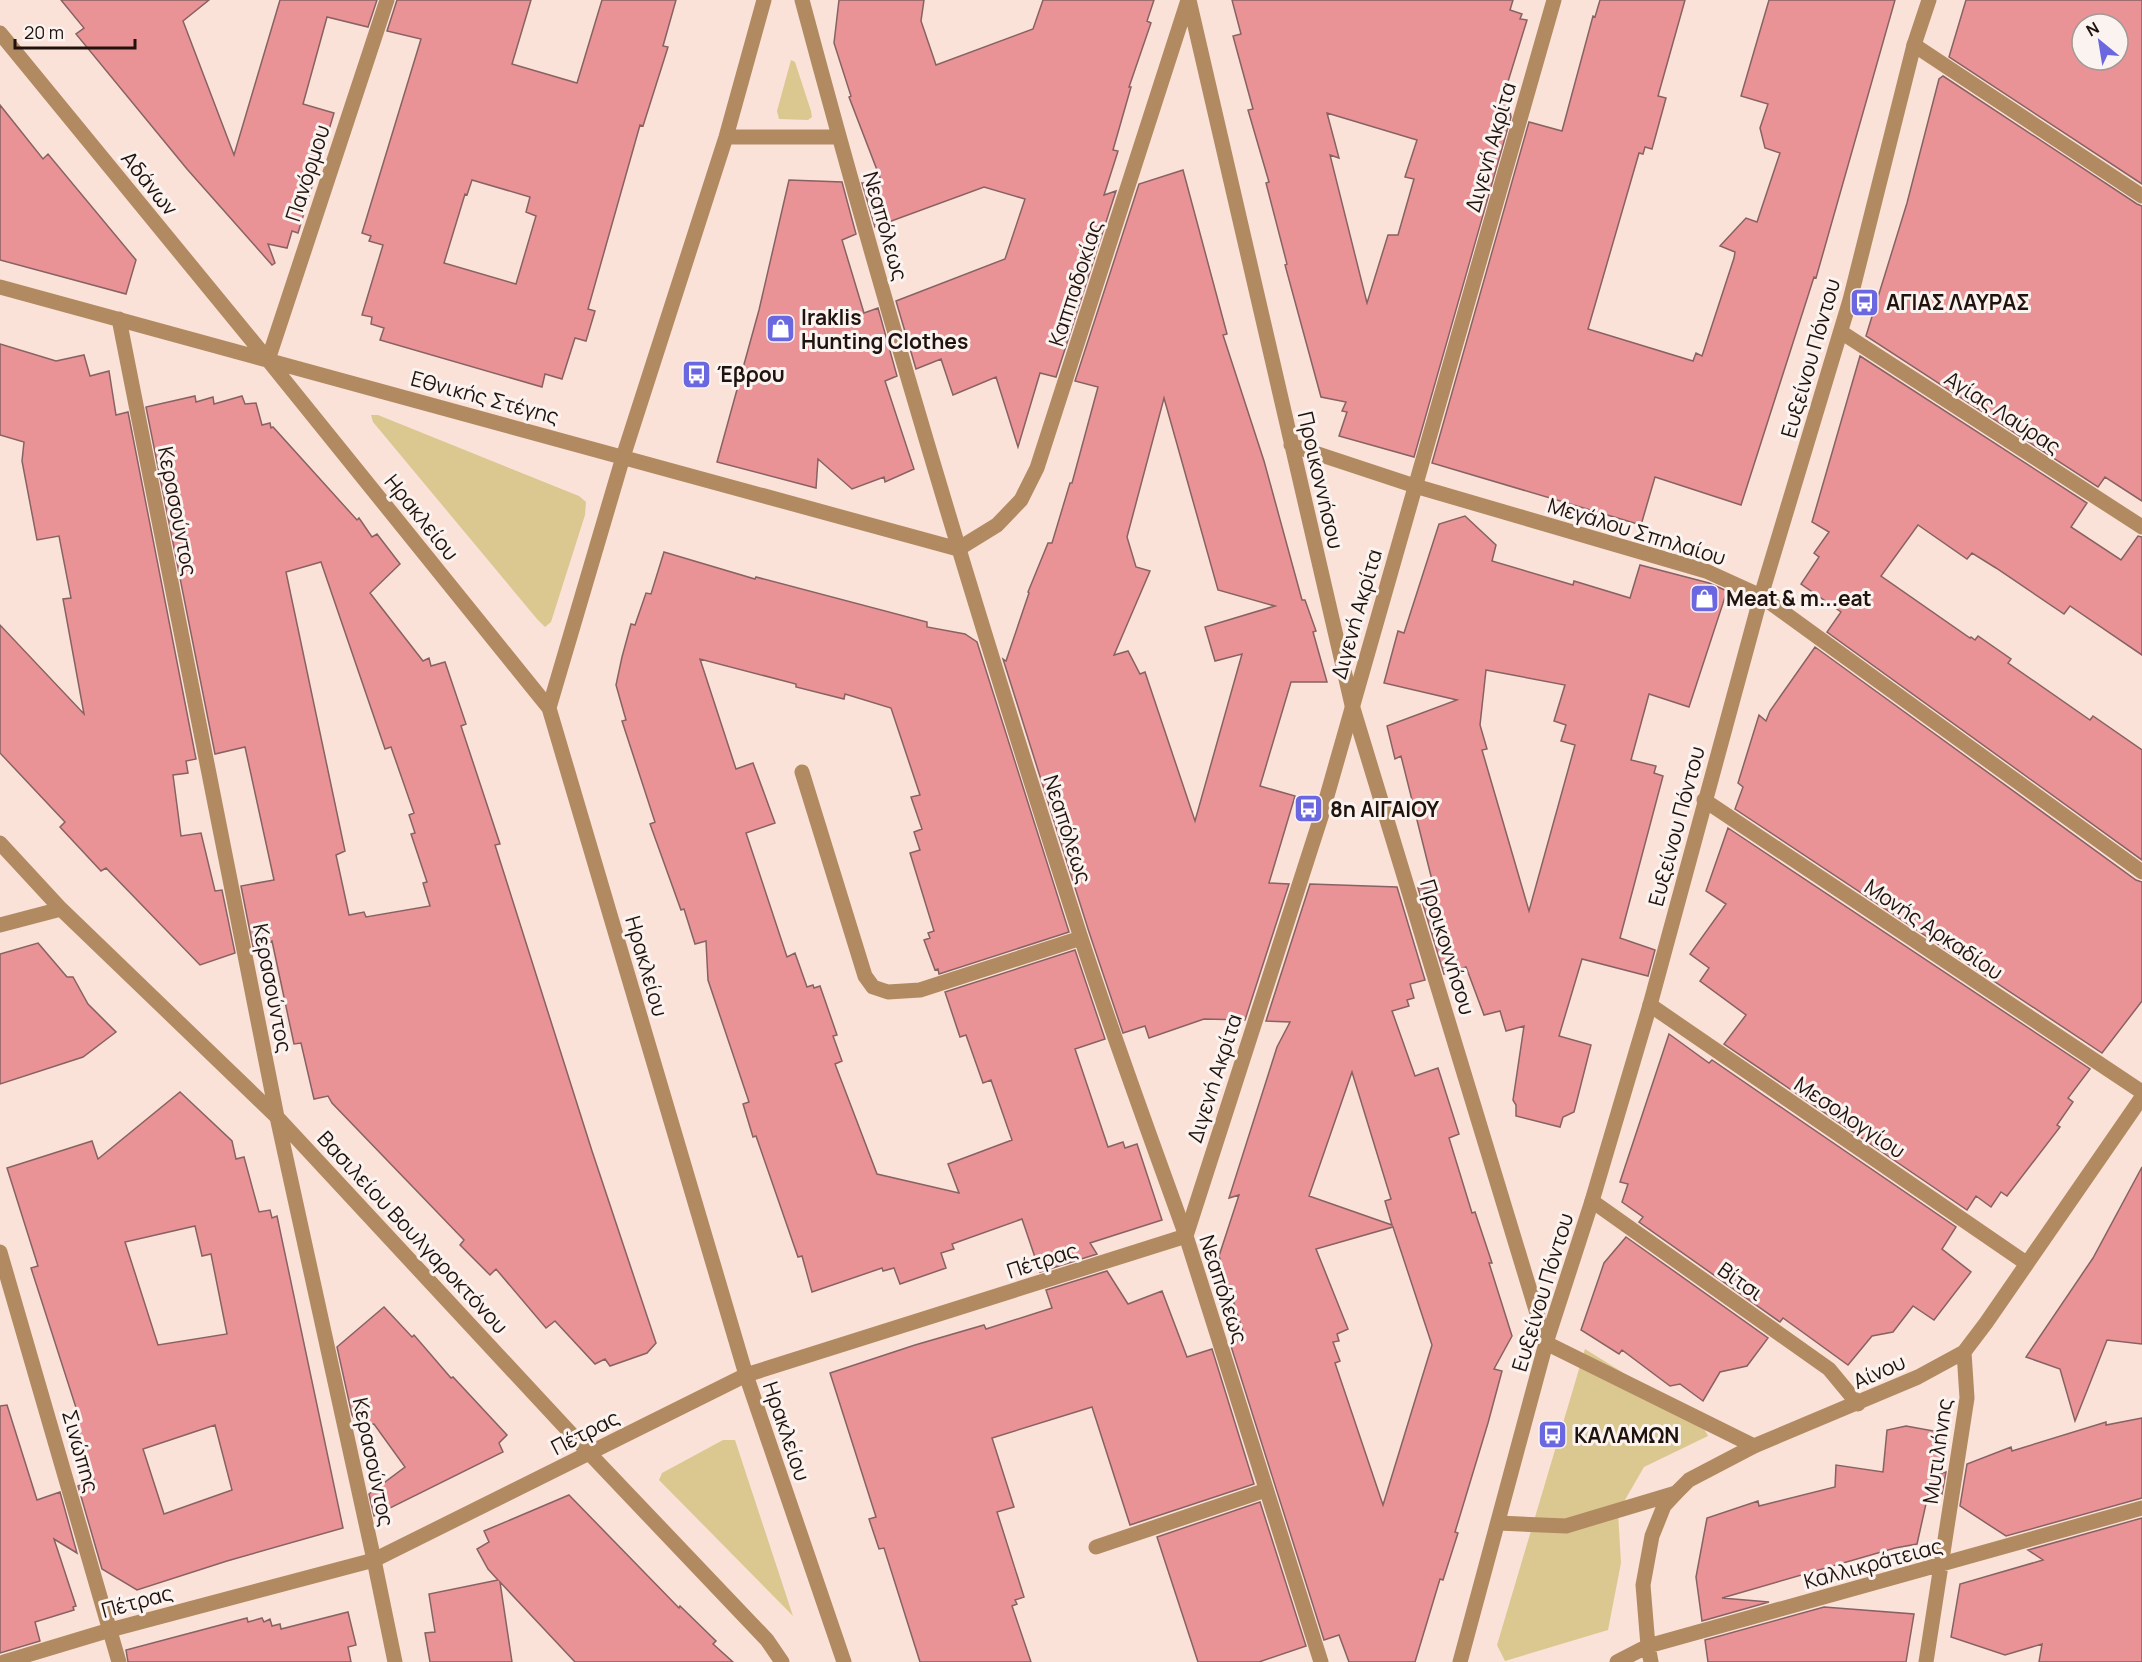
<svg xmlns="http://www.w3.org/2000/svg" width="2142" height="1662" font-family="Manrope,sans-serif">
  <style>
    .green { fill: #dbc891 }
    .building { fill: #ea9396; stroke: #886262; stroke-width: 1.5; fill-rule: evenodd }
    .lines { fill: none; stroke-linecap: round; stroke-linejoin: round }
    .service { stroke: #b28a61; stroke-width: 15 }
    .pedestrian { stroke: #b28a61; stroke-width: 15 }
    .minor { stroke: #b28a61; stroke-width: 15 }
    .tertiary { stroke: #b28a61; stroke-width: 15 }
    .labels { text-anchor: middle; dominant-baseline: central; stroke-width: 6; stroke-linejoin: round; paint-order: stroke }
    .street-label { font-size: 21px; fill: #20130d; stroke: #fbf3f0 }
    .poi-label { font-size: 21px; font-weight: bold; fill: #20130d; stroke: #fbf3f0; text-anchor: start }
  </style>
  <rect width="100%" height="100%" fill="#fae2d9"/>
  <path class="green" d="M791 60 795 62 811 111 812 117 808 120 779 119 777 111Z
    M371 415H378L579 496 586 502 585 515 551 622 545 627 537 619 373 422Z
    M1585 1349 1699 1420 1708 1436 1644 1467 1618 1512 1621 1563 1608 1630 1505 1661 1497 1645Z
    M723 1440H735L793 1616 659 1480 662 1473Z"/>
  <path class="building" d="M61 0H209L183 21 234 155 280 0H377L368 27 327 17 303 104 334 113 298 233 292 231 287 248 268 244 275 263 272 265 187 169 76 34 84 28Z
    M397 0H531L512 64 577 83 602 0H676L663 46 668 47 643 126 640 125 588 309 595 311 586 341 575 338 562 379 545 374 542 387 380 340 384 328 371 324 372 317 362 315 383 245 369 241 371 236 362 233 421 39 387 31ZM472 180 530 197 526 212 536 216 516 284 444 263 465 194 467 195Z
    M839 0H924L921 21 936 65 1033 29 1043 0H1154L1147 21 1151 23 1129 87H1131L1113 150 1118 151 1104 195 1116 191 1056 377 1040 373 1018 447 996 377 953 395 941 359 916 369 896 301 1005 259 1025 199 984 187 875 227 862 183H882L849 97 851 96 834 43Z
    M1232 0H1513L1510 10 1522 14 1520 19 1527 20 1506 88 1511 117 1414 457 1339 436 1347 412 1342 411 1346 402 1321 397 1285 265 1287 264 1266 183 1269 182 1248 110 1253 109 1233 36 1241 34ZM1327 113 1417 140 1405 177 1414 179 1398 235H1388L1367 303 1330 155 1339 158Z
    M1600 0H1685L1658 96 1666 98 1652 149 1645 147 1643 154 1639 153 1588 329 1693 361 1696 353 1702 356 1734 258 1735 252 1720 246 1746 218 1757 222 1780 153 1765 148 1760 128 1768 104 1741 96 1769 0H1895L1816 278 1814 277 1741 505 1655 477 1641 525 1432 463 1529 122 1562 131 1593 16 1595 17Z
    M1966 0H2142V184L1949 57ZM2082 24H2118V60H2082Z
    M1943 76 2137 204 2142 206V501L2105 477 2098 487 1866 336 1907 203 1939 79Z
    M0 105 43 159 48 154 136 260 126 294 0 260Z
    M1183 170 1227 334 1223 335 1264 461 1302 600H1305L1316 631 1313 632 1327 682H1291L1260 786 1295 796 1269 883 1289 884 1245 1020 1204 1019 1149 1038 1145 1026 1123 1033 1089 932 1003 659 1006 661 1029 593 1028 592 1048 543H1052L1070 483H1072L1098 387 1075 381 1139 184ZM1164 398 1218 590 1275 606 1205 627 1215 661 1242 654 1195 821 1145 672 1140 674 1128 651 1114 655 1150 571 1136 567 1127 537Z
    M789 180 842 182 856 234 842 240 864 313 878 308 897 376 885 381 914 469 885 482 884 477 852 489 818 459 816 488 717 462 759 310Z
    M0 344 56 361 84 355 90 376 109 371 116 415 128 412 196 759 186 761 188 773 173 775 181 836 201 833 215 891 222 890 235 953 200 965 106 868 101 871 60 827 65 822 0 753V625L84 714 63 599 71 598 59 536 37 540 22 461 24 442 0 435Z
    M1860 356 2087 503 2071 527 2121 560 2138 536 2142 537V655L2070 606 2064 614 1996 568 1972 553 1967 559 1918 525 1881 576 1970 638 1971 637 1975 640 1978 636 2011 659 2008 663 2090 720 2093 716 2142 750V860L1827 632 1841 612 1801 584 1819 557 1814 553 1829 532 1812 522Z
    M195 396 196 402 213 397 214 404 242 396 245 404 256 403 262 425 270 423 271 428 273 427 357 520 359 518 372 537 377 534 400 564 370 593 423 661 429 658 431 666 445 662 466 724 461 726 500 844 495 845 592 1151 656 1343 647 1353 610 1366 605 1359 595 1364 555 1321 546 1328 496 1269 490 1275 460 1245 464 1240 332 1103 328 1096 314 1099 301 1043 294 1044 272 941 253 947 241 886 274 880 245 747 215 754 146 407ZM321 562 385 749 391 747 414 813 409 815 415 833 411 834 427 882 423 883 430 906 366 917 364 912 349 915 336 855 345 851 286 572Z
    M1465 516 1496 545 1492 561 1573 585 1574 581 1630 598 1640 565 1709 583 1727 591 1689 707 1649 694 1631 760 1656 766 1654 773 1663 776 1620 938 1655 950 1648 976 1582 959 1559 1036 1591 1045 1574 1112 1563 1117 1560 1127 1516 1116V1105L1513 1100 1524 1026 1506 1031 1500 1011 1484 1015 1466 967 1444 974 1418 888H1434L1401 756 1395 759 1387 726 1457 700 1384 683 1398 631 1404 633 1439 524ZM1486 670 1565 685 1554 721 1566 725 1561 741 1575 745 1529 911 1482 750 1487 749 1480 725Z
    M664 552 755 579 756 577 927 622V627L965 634 977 642 1069 932 939 974 938 969 935 970 924 940 930 938 928 933 934 931 910 853 920 850 914 832 922 829 911 797 920 795 891 708 845 694 844 699 796 687V684L700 659 736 769 753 763 775 823 746 833 787 957 795 953 807 987 813 985 814 988 820 986 837 1035 833 1036 842 1061 835 1064 877 1174 959 1193 948 1164 1012 1140 991 1080 983 1083 966 1035 960 1037 945 992 1075 950 1105 1039 1075 1049 1108 1147 1123 1142 1125 1148 1137 1144 1162 1220 1090 1243 1097 1254 1040 1272 1022 1219 952 1244 954 1249 941 1253 946 1268 900 1284 894 1268 883 1271 882 1268 812 1292 802 1256 798 1257 756 1136 753 1137 743 1104 749 1102 708 980 706 941 695 944 684 909 681 910 650 824 655 822 622 721 626 720 616 685 622 657 631 624 635 625 646 593 651 594Z
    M1815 647 2136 880 2142 882V1001L2102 1053 1735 809 1743 787 1738 783 1759 715 1766 721 1770 711Z
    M1728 828 2090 1069 2068 1098 2073 1102 2057 1125 2060 1127 2007 1196 2001 1192 1991 1207 1976 1196 1967 1210 1724 1044 1746 1015 1700 981 1709 968 1690 954 1726 904 1706 891Z
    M1310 884 1397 887 1425 980 1410 984 1414 998 1407 1000 1409 1006 1392 1011 1415 1076 1438 1068 1459 1134 1449 1138 1472 1213 1475 1212 1492 1263H1489L1512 1336 1494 1369 1502 1371 1488 1423 1455 1532 1458 1533 1443 1580 1440 1579 1415 1662H1349L1339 1635 1324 1640 1230 1343 1245 1338 1219 1256 1239 1195 1229 1198 1277 1047 1290 1022 1266 1021ZM1352 1072 1391 1199 1385 1201 1392 1225 1309 1196ZM1393 1227 1432 1345 1383 1505 1335 1363 1340 1361 1333 1342 1339 1341 1337 1334 1348 1329 1316 1249Z
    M38 943 67 977H73L88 1004 116 1032 83 1057 0 1084V954Z
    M1669 1034 1709 1063 1712 1060 1956 1227 1942 1249 1971 1272 1934 1320 1913 1306 1893 1332 1872 1336 1848 1365 1783 1318 1780 1322 1639 1222 1643 1217 1622 1202 1628 1184 1620 1182Z
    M180 1092 232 1141 236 1159 244 1157 259 1212 270 1210 272 1218 277 1216 343 1528 227 1561 137 1590 102 1569 78 1486 94 1480 76 1422 80 1420 31 1268 38 1266 7 1168 92 1141 98 1159ZM195 1226 202 1256 211 1254 227 1334 158 1345 125 1242ZM215 1425 232 1490 164 1514 143 1449Z
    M2142 1167V1344L2107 1340 2075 1421 2060 1369 2026 1357 2093 1258Z
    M1626 1237 1768 1338 1747 1366 1720 1372 1703 1401 1680 1384 1670 1386 1622 1350 1619 1354 1581 1330 1604 1263Z
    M1107 1271 1128 1304 1162 1291 1187 1357 1212 1349 1254 1484 1130 1525 1092 1407 992 1438 1014 1507 997 1512 1024 1597 1015 1600 1017 1604 1012 1606 1031 1662H920L884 1548 879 1549 869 1519 876 1517 830 1373 915 1345 984 1325 986 1329 1052 1308 1046 1290Z
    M384 1307 412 1337 414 1335 451 1378 453 1377 507 1435 499 1443 503 1452 374 1516 369 1494 405 1467 374 1424 358 1425 352 1415 337 1347Z
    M7 1405 37 1500 60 1492 77 1553 54 1539 76 1606 73 1607 74 1610 35 1622 40 1641 0 1653V1406Z
    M2142 1418V1498L2006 1536 1960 1506 1967 1464 2011 1447 2012 1451 2106 1422V1425Z
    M1906 1426 1945 1433 1939 1474 1946 1472 1942 1494 1930 1486 1917 1544 1895 1548 1722 1598 1769 1602 1702 1621 1696 1577 1707 1518 1758 1501 1759 1506 1835 1487 1836 1465 1883 1472 1887 1430Z
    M569 1495 679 1608 680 1606 716 1641 713 1644 733 1662H575L500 1582 512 1662H430L425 1633 435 1632 429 1594 498 1580 488 1569 477 1549 489 1542 484 1531Z
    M1260 1502 1306 1646 1259 1662H1198L1157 1537Z
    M2142 1518V1662H2039L2042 1644 2005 1655 1951 1637 1960 1584 2043 1560 2028 1550Z
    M1824 1607 1914 1614 1906 1662H1708L1705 1640Z
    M348 1612 356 1645 348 1647 351 1662H128L126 1650 247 1618 248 1622 262 1618 264 1622 270 1619 272 1626 280 1624 281 1629Z"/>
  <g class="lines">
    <path class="service" d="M1096 1547 1266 1490"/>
    <path class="pedestrian" d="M1546 1343 1754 1446
      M1498 1523 1566 1526 1676 1493"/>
    <path class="minor" d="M802 0C886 314 980 626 1080 935 1113 1036 1150 1136 1186 1236
      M1189 0 1352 705 1546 1343
      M0 33 268 360 549 708 746 1375 844 1662
      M1914 45 2142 196
      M726 137H838
      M0 287 958 549 997 525 1021 500 1037 468 1188 0
      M119 319 277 1117 374 1560 395 1662
      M1841 332 2142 527
      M268 360 387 0
      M1291 445 1415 486 1706 571 1761 596 2142 872
      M549 708 623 457 726 137 764 0
      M802 772 865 976 873 987 888 992 920 990 1081 938
      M1704 800 2142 1092
      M0 843 61 909 277 1117 589 1453 767 1640 782 1662
      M0 925 61 909
      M1650 1005 2026 1263
      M1592 1201 1829 1369 1858 1404
      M0 1252 119 1662
      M1617 1662 1648 1646 2142 1508
      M1651 1662 1648 1646 1643 1585 1652 1536 1664 1506 1676 1493 1689 1480 1754 1446 1918 1377 1964 1352 1986 1323 2142 1097
      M1926 1662 1967 1398 1964 1352"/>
    <path class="tertiary" d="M1186 1236 1321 817 1554 0
      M1186 1236 1321 1662
      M4 1662 110 1630 374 1560 746 1375 1186 1236
      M1460 1662 1546 1343 1592 1201 1650 1005 1761 596 1850 300 1914 45 1929 0"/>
  </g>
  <defs>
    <symbol id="bus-square" viewBox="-11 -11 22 22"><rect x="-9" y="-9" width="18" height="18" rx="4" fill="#6b67e1" stroke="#fbf3f0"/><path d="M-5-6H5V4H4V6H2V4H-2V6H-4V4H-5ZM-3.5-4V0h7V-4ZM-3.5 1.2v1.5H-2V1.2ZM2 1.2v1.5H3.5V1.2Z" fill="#fff"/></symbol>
    <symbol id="shop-square" viewBox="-11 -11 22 22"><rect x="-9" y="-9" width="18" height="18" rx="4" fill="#6b67e1" stroke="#fbf3f0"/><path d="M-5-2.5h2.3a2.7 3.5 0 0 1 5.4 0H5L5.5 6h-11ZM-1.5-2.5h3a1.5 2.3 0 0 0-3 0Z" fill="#fff"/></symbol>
  </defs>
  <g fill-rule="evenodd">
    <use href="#bus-square" x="1848" y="286" width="33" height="33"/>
    <use href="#shop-square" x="764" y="312" width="33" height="33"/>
    <use href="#bus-square" x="680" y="358" width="33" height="33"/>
    <use href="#shop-square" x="1688" y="582" width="33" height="33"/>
    <use href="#bus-square" x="1292" y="792" width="33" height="33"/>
    <use href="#bus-square" x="1536" y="1418" width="33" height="33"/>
  </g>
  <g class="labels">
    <g class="street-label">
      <text transform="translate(1490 147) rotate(-74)">Διγενή Ακρίτα</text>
      <text transform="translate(307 173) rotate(-72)">Πανόρμου</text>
      <text transform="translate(150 183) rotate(51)">Αδάνων</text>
      <text transform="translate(886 226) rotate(74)">Νεαπόλεως</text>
      <text transform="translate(1075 283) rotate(-72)">Καππαδοκίας</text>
      <text transform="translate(1810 358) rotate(-74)">Ευξείνου Πόντου</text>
      <text transform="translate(485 397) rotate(15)">Εθνικής Στέγης</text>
      <text transform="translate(2003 412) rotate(33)">Αγίας Λαύρας</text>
      <text transform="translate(1321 480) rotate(77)">Προικοννήσου</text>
      <text transform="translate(178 511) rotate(79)">Κερασούντος</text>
      <text transform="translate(422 517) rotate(51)">Ηρακλείου</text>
      <text transform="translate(1637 531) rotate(17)">Μεγάλου Σπηλαίου</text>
      <text transform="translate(1356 614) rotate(-74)">Διγενή Ακρίτα</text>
      <text transform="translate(1676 826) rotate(-75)">Ευξείνου Πόντου</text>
      <text transform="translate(1068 829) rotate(72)">Νεαπόλεως</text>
      <text transform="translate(1934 929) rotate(34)">Μονής Αρκαδίου</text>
      <text transform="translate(1448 947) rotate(73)">Προικοννήσου</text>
      <text transform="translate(647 966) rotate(74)">Ηρακλείου</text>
      <text transform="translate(273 988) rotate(79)">Κερασούντος</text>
      <text transform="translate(1214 1078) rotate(-72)">Διγενή Ακρίτα</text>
      <text transform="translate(1850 1117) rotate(34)">Μεσολογγίου</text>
      <text transform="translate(413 1232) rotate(47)">Βασιλείου Βουλγαροκτόνου</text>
      <text transform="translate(1042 1260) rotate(-18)">Πέτρας</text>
      <text transform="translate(1741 1281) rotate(35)">Βίτσι</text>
      <text transform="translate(1224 1289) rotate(72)">Νεαπόλεως</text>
      <text transform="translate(1542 1292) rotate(-73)">Ευξείνου Πόντου</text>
      <text transform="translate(1879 1371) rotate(-24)">Αίνου</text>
      <text transform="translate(787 1431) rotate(71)">Ηρακλείου</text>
      <text transform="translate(585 1432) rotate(-27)">Πέτρας</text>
      <text transform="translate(81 1451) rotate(74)">Σινώπης</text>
      <text transform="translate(1937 1451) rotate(-82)">Μυτιλήνης</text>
      <text transform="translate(374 1462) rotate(78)">Κερασούντος</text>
      <text transform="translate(1873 1563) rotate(-15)">Καλλικράτειας</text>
      <text transform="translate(137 1601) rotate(-15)">Πέτρας</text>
    </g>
    <g class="poi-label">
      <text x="1886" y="302">ΑΓΙΑΣ ΛΑΥΡΑΣ</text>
      <text x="801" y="317">Iraklis<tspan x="801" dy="24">Hunting Clothes</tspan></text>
      <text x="717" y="374">Έβρου</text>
      <text x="1726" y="598">Meat &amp; m...eat</text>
      <text x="1330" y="809">8η ΑΙΓΑΙΟΥ</text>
      <text x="1574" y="1435">ΚΑΛΑΜΩΝ</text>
    </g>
  </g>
  <g transform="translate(2100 42) rotate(330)"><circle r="28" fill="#fbf3f0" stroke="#a39995" stroke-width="1.5"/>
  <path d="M0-4.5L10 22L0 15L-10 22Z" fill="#6b67e1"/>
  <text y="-9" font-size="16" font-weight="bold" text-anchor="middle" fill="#20130d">N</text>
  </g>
  <path d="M15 39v9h120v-9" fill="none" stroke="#20130d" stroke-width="3"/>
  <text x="24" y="39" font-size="18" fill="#20130d" stroke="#fbf3f0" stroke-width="4.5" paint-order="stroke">20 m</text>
</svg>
